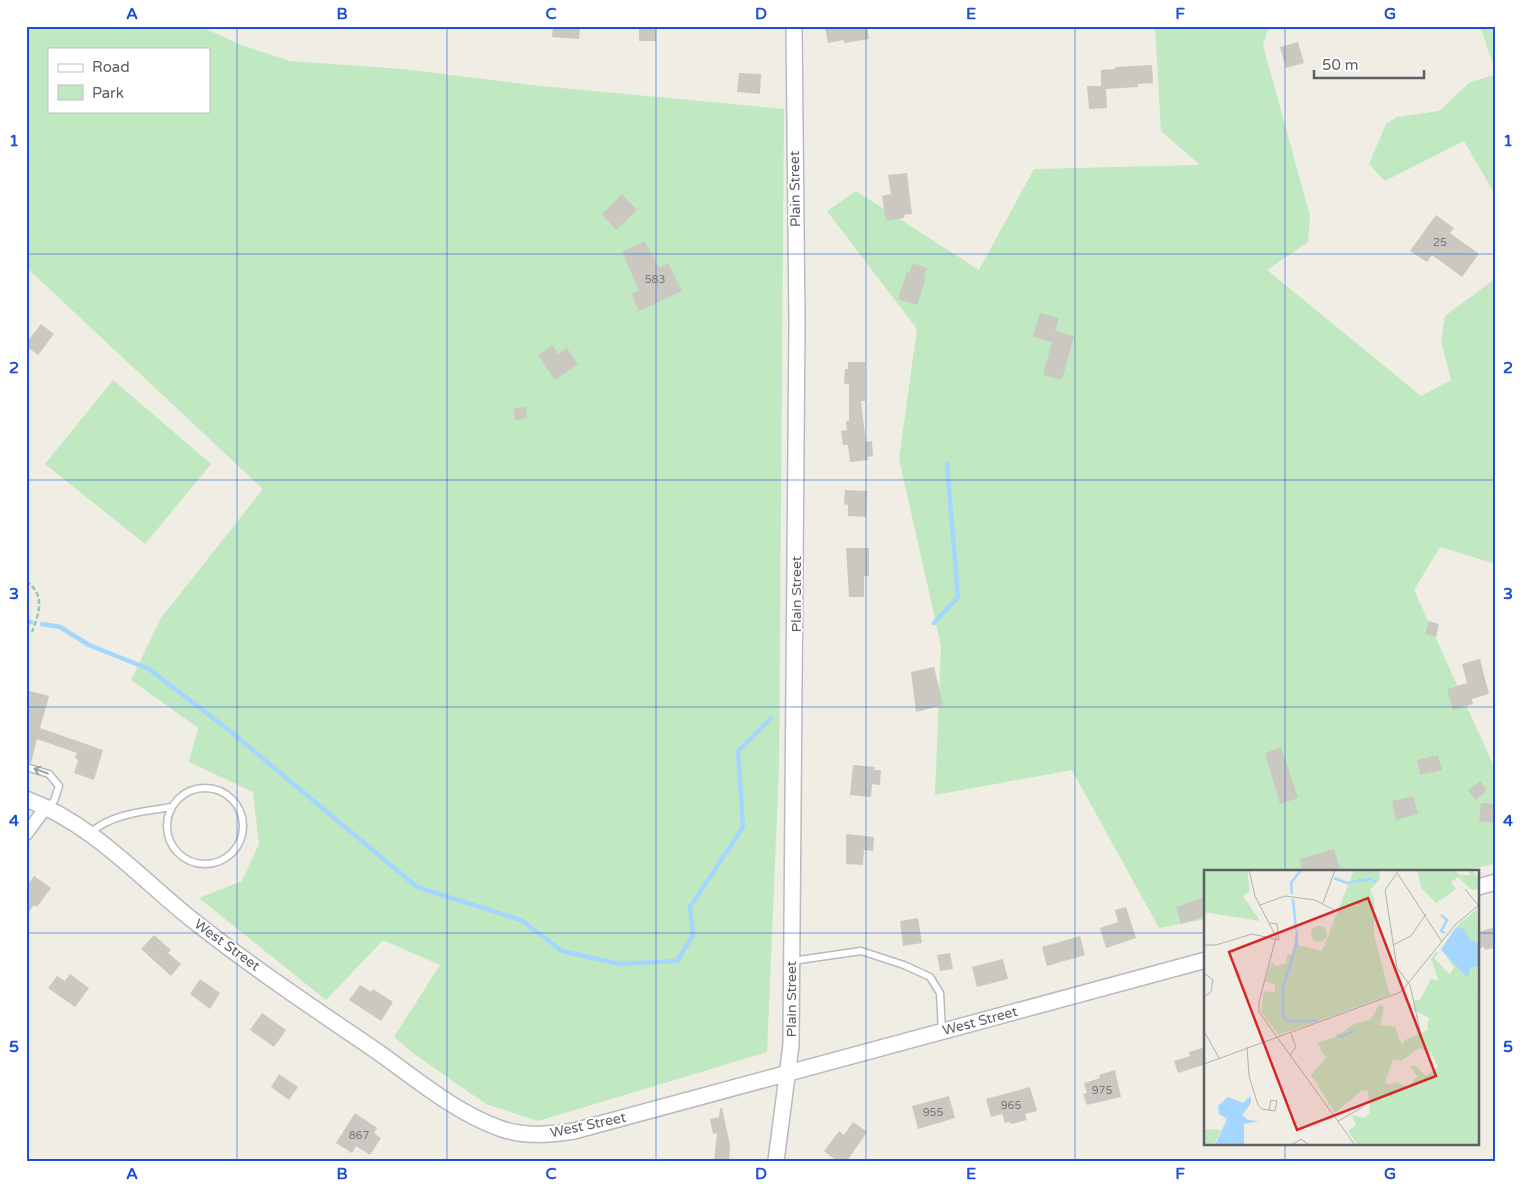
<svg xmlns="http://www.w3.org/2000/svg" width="1522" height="1187" font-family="'Varela Round',sans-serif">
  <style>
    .green { fill: #c0e8c1; fill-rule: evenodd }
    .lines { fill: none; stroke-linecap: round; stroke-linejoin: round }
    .stream { stroke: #a5d6ff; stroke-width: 4.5 }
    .building { fill: #cac8c1 }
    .service-casing { stroke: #b7babf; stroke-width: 9 }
    .minor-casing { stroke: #b7babf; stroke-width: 15 }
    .tertiary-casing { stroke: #b7babf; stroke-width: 18 }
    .path { stroke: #98c9a7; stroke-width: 2.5; stroke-dasharray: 5 2.5; stroke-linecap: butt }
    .service { stroke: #fff; stroke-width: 6 }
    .minor { stroke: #fff; stroke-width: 12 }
    .tertiary { stroke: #fff; stroke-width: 15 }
    .oneway { stroke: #9da0a3 }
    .grid { fill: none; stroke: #1d4ed8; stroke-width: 1; stroke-opacity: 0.55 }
    .labels { text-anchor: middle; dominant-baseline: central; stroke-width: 4; stroke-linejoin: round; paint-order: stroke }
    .number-label { font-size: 11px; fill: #787a7c }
    .street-label { font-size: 14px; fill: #5c6065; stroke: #fff }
    .inset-river { fill: none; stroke: #a5d6ff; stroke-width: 2.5 }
    .inset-road { fill: none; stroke: #b0b1ad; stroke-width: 1 }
    .view { fill: #d62828; fill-opacity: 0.15; stroke: #d62828; stroke-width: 2.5 }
    .inset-edge { fill: none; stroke: #5c6065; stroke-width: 2.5 }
    .neatline { fill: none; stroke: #1d4ed8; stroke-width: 2 }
    .grid-label { font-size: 16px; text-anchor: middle; font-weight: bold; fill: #1d4ed8 }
  </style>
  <rect width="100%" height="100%" fill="#efede4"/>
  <path class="green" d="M26 26H199L244 46 290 61 402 69 540 86 784 109 779 767 767 1052 538 1121 486 1104 414 1054 394 1037 440 965 383 940 326 1000 199 898 242 881 259 844 253 792 189 762 198 728 131 680 161 618 263 489 26 267ZM49 49H209V111H49Z
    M1155 26H1269L1263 45 1310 216 1308 242 1267 270 1421 396 1451 380 1441 341 1445 316 1496 278V564L1440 547 1414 590 1496 771V864L1460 871H1206V919L1159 928 1072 770 935 795 941 645 899 459 917 329 827 211 856 191 979 270 1034 169 1200 165 1161 131Z
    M1480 26H1496V73Z
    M1496 74V196L1464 141 1385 181 1369 164 1386 124 1397 117 1439 111 1469 83Z
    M113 380 211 464 145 544 45 464Z"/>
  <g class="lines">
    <path class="stream" d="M26 621 31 622
      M934 623 958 597 947 464
      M42 624 60 627 89 645 149 669 230 731 417 887 521 920 562 951 620 964 677 961 693 935 690 907 743 827 738 751 771 718"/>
  </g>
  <path class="building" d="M553 26H580L579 39 552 37Z
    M639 26H656V41H639Z
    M833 26H867L869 39 844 43V40L828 43 825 28Z
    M1298 42 1304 63 1286 68 1280 47Z
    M1152 65 1153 83 1138 84V87L1106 89 1107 108 1089 109 1087 86H1101V70L1115 69V67Z
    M739 73 761 74 760 94 737 92Z
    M907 173 912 214 904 215V218L886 221 882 196 891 194 888 175Z
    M622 194 637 210 616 230 602 214Z
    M1436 215 1454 228 1450 233 1479 254 1462 277 1432 255 1427 262 1410 251Z
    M645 241 659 268 668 263 682 291 639 311 631 294 639 290 622 252Z
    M913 263 927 268 923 279H926L917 305 898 299 907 272 909 273Z
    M1040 313 1059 318 1055 331 1074 336 1062 380 1043 375 1052 342 1033 337Z
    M41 324 54 334 38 355 26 346V343Z
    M552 345 558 354 567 348 578 364 555 380 538 355Z
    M848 362H865V401H861L866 442 872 441 873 456 867 457 868 460 850 462 848 445H843L841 431 847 430 846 421H849V384H844L845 369H848Z
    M526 407 527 418 515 420 514 408Z
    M845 490 867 491 866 517 848 516V505L844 504Z
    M846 548H869V576H864V597H849Z
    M1429 621 1439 624 1436 637 1425 634Z
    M1480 659 1489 694 1472 699 1473 704 1453 710 1447 689 1467 683 1462 664Z
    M934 667 943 705 916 712 911 672Z
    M26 690 49 696 40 728 103 750 94 780 74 773 78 760 75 758 77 753 37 739 31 763 26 762Z
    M1281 747 1298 798 1280 804 1265 753Z
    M1438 755 1442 770 1420 775 1417 760Z
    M853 765 875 767 874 770H881L880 785 872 784 871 797 850 795Z
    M1480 781 1487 790 1476 800 1468 791Z
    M1413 796 1418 814 1396 820 1392 801Z
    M1481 803 1496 804V823L1479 821Z
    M846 834 874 837 873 851 864 850 863 865 846 864Z
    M1334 849 1340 868 1330 871H1303L1299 859Z
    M34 876 51 888 37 907 34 905 26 916V887Z
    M1206 897V916L1181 924 1176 907Z
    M1126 907 1136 938 1106 948 1100 928 1118 922 1115 910Z
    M918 918 922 943 903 946 900 921Z
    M1496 927V947L1485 950 1484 947 1478 949V932Z
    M154 935 171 950 168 953 181 964 171 976 141 949Z
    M1080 936 1085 955 1047 966 1042 947Z
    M950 953 953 969 940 971 937 955Z
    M1003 959 1008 979 977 987 972 967Z
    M70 974 89 988 75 1007 48 988 57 976 65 981Z
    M200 979 220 993 210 1009 190 994Z
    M360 985 371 992 373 989 393 1002 381 1021 349 1000Z
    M262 1013 286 1030 274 1047 250 1030Z
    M1206 1047V1064L1178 1073 1174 1061 1190 1056 1189 1052Z
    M1115 1070 1121 1097 1087 1105 1083 1094 1087 1093 1084 1083 1100 1078 1099 1075Z
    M279 1074 298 1087 289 1100 271 1087Z
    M1030 1087 1037 1111 1025 1114 1027 1120 1011 1124 1010 1122 1005 1123 1002 1114 991 1117 986 1099Z
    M949 1096 955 1118 918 1129 912 1106Z
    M720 1108H722L730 1145 729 1161H714L717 1133 713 1134 710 1119 719 1117Z
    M355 1113 377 1128 374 1133 381 1138 370 1155 356 1146 352 1153 336 1143Z
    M853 1122 867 1132 847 1161H837L824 1151 839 1131 844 1135Z"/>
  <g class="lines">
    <defs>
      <path id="service" d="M26 767 49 774 59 786 54 801 46 807
        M167 826a38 38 0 1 1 76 0a38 38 0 1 1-76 0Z
        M90 833C113 813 143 812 171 807
        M792 961 861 951 904 965 930 977 940 993 942 1031"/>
      <path id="minor" d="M26 834 46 807"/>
      <path id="tertiary" d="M26 799C91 823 138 876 190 918 250 966 315 1009 378 1052 416 1079 455 1112 499 1128 523 1137 549 1135 574 1131L1206 960
        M1478 887 1496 882
        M776 1161 791 1045 797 324 794 26"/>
    </defs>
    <use href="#service" class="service-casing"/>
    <use href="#minor" class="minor-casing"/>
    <use href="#tertiary" class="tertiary-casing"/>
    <path class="path" d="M26 581C46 595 39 613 32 632"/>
    <use href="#service" class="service"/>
    <use href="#minor" class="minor"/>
    <use href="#tertiary" class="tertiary"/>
  </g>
  <defs><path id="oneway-shaft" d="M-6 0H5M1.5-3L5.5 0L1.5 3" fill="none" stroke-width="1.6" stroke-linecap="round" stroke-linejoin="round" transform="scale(1.25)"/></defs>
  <use class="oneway" href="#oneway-shaft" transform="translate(41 771) rotate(-160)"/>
  <path class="grid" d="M237 26V1161M447 26V1161M656 26V1161M866 26V1161M1075 26V1161M1285 26V871M26 254H1496M26 480H1496M26 707H1496M26 933H1206M1478 933H1496M1285 1143V1161"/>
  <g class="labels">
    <g class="number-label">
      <text x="1440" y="242">25</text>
      <text x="655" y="279">583</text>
      <text x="1102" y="1090">975</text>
      <text x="1011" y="1105">965</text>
      <text x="933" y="1112">955</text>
      <text x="359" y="1135">867</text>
    </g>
    <g class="street-label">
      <text transform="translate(795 189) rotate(-91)">Plain Street</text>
      <text transform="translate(796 594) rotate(-90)">Plain Street</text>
      <text transform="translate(227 945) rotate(36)">West Street</text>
      <text transform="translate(791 999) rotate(-90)">Plain Street</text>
      <text transform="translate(980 1021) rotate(-15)">West Street</text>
      <text transform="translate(588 1125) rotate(-12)">West Street</text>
    </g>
  </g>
  <g transform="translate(1204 870)">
    <rect width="275" height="275" fill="#efede4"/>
    <path d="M0 0H43L46 21 39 26 56 51 0 42ZM150 0H175L176 9 166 20 170 30V65L186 125 75 165 57 142 60 121 71 123V115L61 111 68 92 72 96 82 93 83 85 88 84 90 74 118 81ZM213 0H251L256 5H266L265 0H269L275 9V19L268 20 254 7 247 12 252 19 232 33 218 19ZM273 39 275 275H154L144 261 152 255 148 245 160 248 166 244 164 221 158 220 131 243 107 205 122 188 113 173 131 167 150 154 166 150 176 134 180 137 176 155 191 157 198 175 201 170 223 160 225 148 210 140V130H216L227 109 235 111 227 89 232 82H235L230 88 246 105 250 97 237 79 253 56ZM215 178 227 182 234 197 222 206 212 196H206L213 206 205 218 192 212 185 215 181 212 189 189 197 191ZM107 64a8 8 0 1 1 16 0a8 8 0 1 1-16 0ZM0 259 17 260 10 275H0Z" fill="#c0e8c1" fill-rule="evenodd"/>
    <path d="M252 58 260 59 266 71 275 73V96L266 97 264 108 237 80ZM47 226V233L38 245 44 250 55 251 40 254V275H11L23 249 15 244 14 236 24 227 39 233Z" fill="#a5d6ff"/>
    <path class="inset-river" d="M130 8 143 13 166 9 172 12M88 24 87 13 97 0M89 29 92 60M237 45 243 50 237 61 241 63M93 61 92 76 79 117V144L82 151H114M133 165 137 167 152 160"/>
    <path class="inset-road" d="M45 0 51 26 72 67 55 132V142L151 275M195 0 181 20 193 98 206 115M194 4 238 72M261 19 274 35M119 33 131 0M56 35 81 26 111 30 130 40M0 75H12L48 64 75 70 73 54 66 53M189 75 207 66 222 44M0 103 9 110 7 122 0 127M206 115 216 161M0 161 15 188M43 177 45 206 54 235 58 239 71 241 73 231 67 230 65 240M86 185 92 177 87 164M0 194 197 122 252 54 275 35M134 251 159 237M87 275 97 269 105 275"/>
    <path class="view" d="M164 28 232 206 93 260 25 82Z"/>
    <rect width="275" height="275" class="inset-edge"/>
  </g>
  <rect width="1522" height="1187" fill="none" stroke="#ffffff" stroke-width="55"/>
  <rect x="48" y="48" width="162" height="65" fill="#ffffff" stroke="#bebfc1"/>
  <rect x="58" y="64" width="25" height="8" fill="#ffffff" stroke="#bebfc1"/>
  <text x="92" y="72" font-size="15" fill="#5c6065">Road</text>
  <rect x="58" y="85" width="25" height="15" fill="#c0e8c1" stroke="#bebfc1"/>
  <text x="92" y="98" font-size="15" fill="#5c6065">Park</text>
  <path d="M1314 70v8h110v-8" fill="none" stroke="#5c6065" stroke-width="2.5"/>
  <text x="1322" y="70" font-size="15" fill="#5c6065" stroke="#ffffff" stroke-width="4" paint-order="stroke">50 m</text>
  <rect x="28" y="28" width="1466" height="1132" class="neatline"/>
  <g class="grid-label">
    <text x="132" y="19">A</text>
    <text x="342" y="19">B</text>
    <text x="551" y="19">C</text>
    <text x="761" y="19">D</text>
    <text x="971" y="19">E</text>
    <text x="1180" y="19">F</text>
    <text x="1390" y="19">G</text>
    <text x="14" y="146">1</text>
    <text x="1508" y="146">1</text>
    <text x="14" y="373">2</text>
    <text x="1508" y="373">2</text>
    <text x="14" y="599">3</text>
    <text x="1508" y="599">3</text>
    <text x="14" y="826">4</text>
    <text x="1508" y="826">4</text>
    <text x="14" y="1052">5</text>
    <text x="1508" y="1052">5</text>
    <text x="132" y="1179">A</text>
    <text x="342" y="1179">B</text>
    <text x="551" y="1179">C</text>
    <text x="761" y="1179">D</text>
    <text x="971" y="1179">E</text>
    <text x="1180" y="1179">F</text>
    <text x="1390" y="1179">G</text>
  </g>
</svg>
